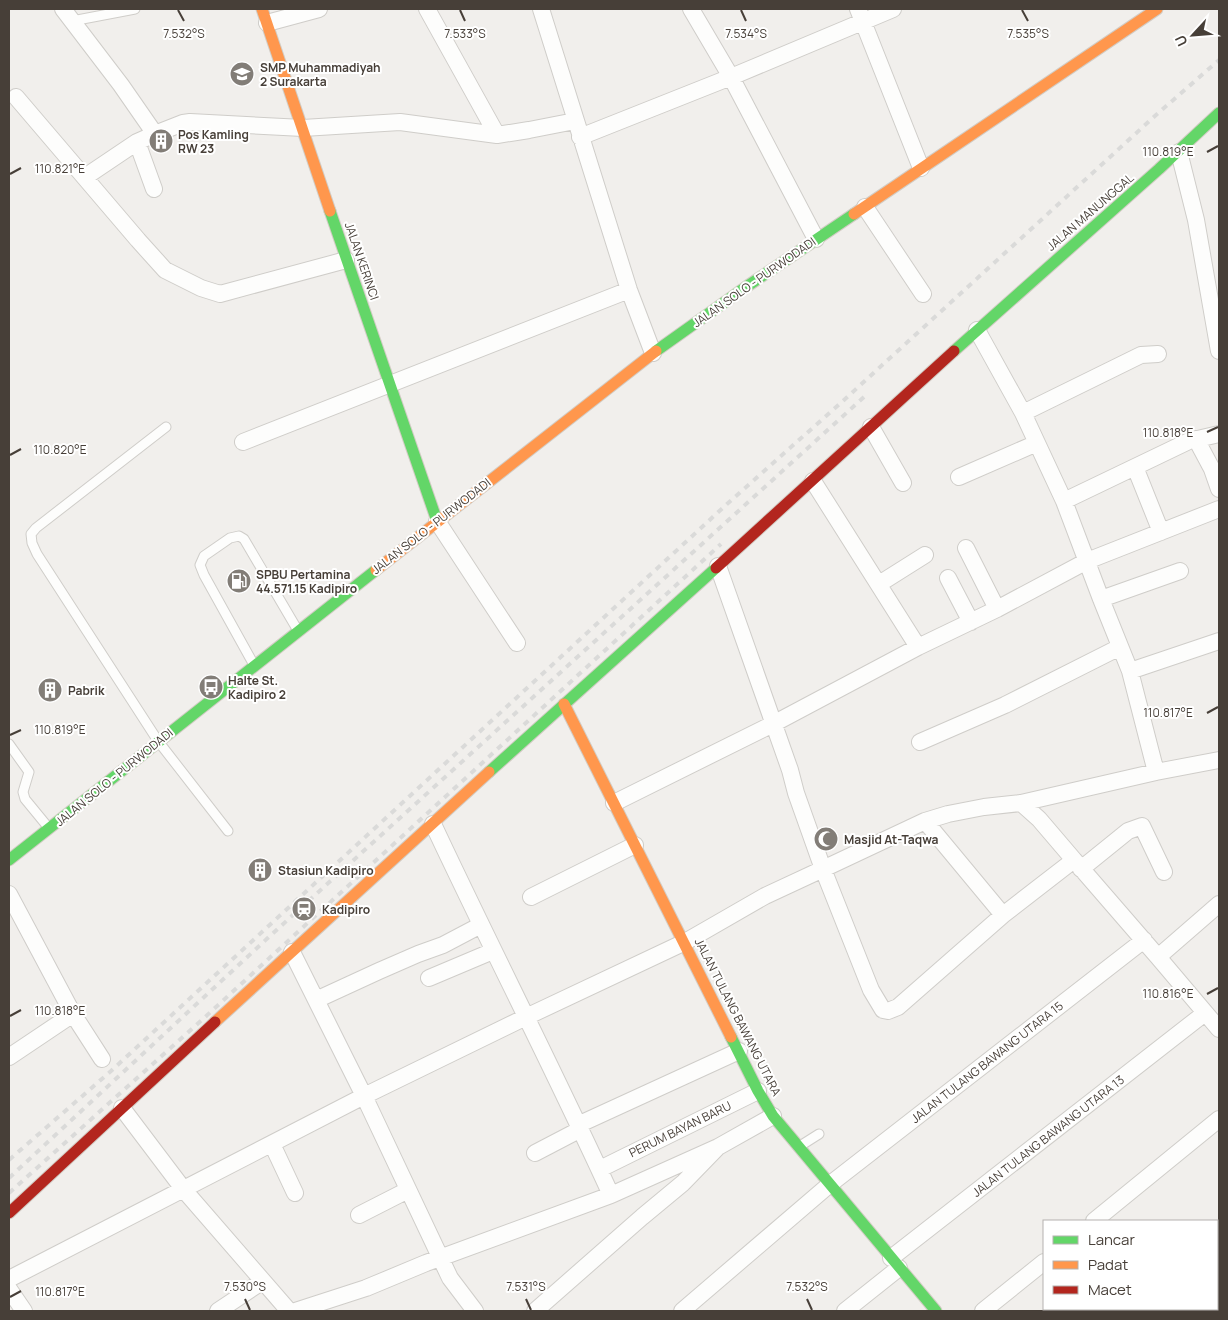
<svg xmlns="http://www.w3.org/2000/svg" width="1228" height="1320" font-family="Manrope,sans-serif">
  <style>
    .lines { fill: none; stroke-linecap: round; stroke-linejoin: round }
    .lane-casing { stroke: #cfcdc9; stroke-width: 11 }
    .street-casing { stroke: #cfcdc9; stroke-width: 18 }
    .fast-casing { stroke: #d2ccc4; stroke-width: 13 }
    .slow-casing { stroke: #d2ccc4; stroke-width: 13 }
    .jam-casing { stroke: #d2ccc4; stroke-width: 13 }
    .lane { stroke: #fdfdfc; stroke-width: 9 }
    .street { stroke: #fdfdfc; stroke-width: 16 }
    .fast { stroke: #63d668; stroke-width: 11 }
    .slow { stroke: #ff974d; stroke-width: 11 }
    .jam { stroke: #b3261e; stroke-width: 11 }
    .rail { stroke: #dadad9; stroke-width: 4; stroke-dasharray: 6 6; stroke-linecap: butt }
    .ticks { fill: none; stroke: #473f38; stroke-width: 2 }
    .labels { text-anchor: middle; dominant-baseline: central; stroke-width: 4; stroke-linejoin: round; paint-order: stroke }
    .poi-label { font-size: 12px; font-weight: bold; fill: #473f38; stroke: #fff; text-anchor: start }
    .street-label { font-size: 12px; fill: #473f38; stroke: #fff }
    .ticks-label { font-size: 12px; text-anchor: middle; fill: #473f38; stroke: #fff; stroke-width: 4; stroke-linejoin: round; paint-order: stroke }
  </style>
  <rect width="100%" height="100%" fill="#f1efec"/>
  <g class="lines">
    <defs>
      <path id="lane" d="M72 21 135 9
        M166 427 36 528 31 534 32 543 37 554 158 741 228 831
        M254 665 204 575 200 565 204 556 230 538 239 536 244 539 297 629
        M9 744 29 772 23 792 25 799 48 827
        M800 1146 819 1134"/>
      <path id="street" d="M63 9 121 85 155 134 183 123 190 122 303 128 400 122 497 135 529 130 575 121
        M427 9 497 135
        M541 9 629 290 653 353
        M691 9 731 77 816 239
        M858 9 921 168
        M267 23 319 9
        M16 97 138 240 165 270 201 288 220 294 346 260
        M580 137 731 77 893 9
        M137 142 154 189
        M1179 152 1196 220 1219 351
        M85 177 137 142 155 134
        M865 207 923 294
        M977 330 1023 413 1064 501 1101 599 1130 671 1156 772
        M1023 413 1141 355 1158 354
        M871 427 903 483
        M1196 439 1212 469 1219 489
        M243 442 629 290
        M1135 467 1161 532
        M959 477 1037 443
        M813 481 918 647
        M1064 501 1189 441 1219 434
        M437 521 517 643
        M966 548 997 609
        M718 566 790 770 796 793 823 869 925 821 948 814 984 807 1021 803 1156 772 1219 760
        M948 578 971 622
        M879 584 925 555
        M1101 599 1180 571
        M1130 671 1219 641
        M920 742 1005 705 1120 647
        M614 803 773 724 918 647 997 609 1087 561 1219 509
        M1021 803 1039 819 1074 860
        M925 821 1003 915
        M1081 869 1128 831 1142 826 1164 872
        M9 894 73 1014 102 1059
        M531 897 635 845
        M292 952 364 1096 450 1278 475 1311
        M1158 957 1219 904
        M429 978 493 951
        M316 1000 379 971 418 954 443 945 481 925
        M9 1057 73 1014
        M122 1108 184 1190 289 1311
        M582 1123 739 1051
        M272 1144 295 1193
        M535 1153 581 1129
        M602 1168 758 1091
        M611 1195 718 1147 773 1116
        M359 1215 408 1190
        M1094 1221 1219 1119
        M1217 1241 1219 1239
        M891 1258 1205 1013
        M9 1279 364 1096 526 1017 685 942 765 896 823 869 871 990 883 1010 888 1011 898 1007 1003 915 1074 860 1158 957 1219 1029
        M9 1289 24 1311
        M218 1311 263 1281
        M295 1311 366 1288 426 1263 611 1195C554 1070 491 948 433 824
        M535 1311 642 1217 683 1183 718 1147
        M682 1311 829 1185 1144 940
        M845 1311 899 1268
        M983 1311 1044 1262
        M1132 1311 1135 1309"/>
      <path id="fast" d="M330 211 437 521
        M656 351 746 287 854 214
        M954 351 1159 169 1219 113
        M489 772 716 568
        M9 860 376 570
        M731 1037 758 1091 773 1116 936 1311"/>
      <path id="slow" d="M262 9 330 211
        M854 214 1157 9
        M376 570 656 351
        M564 704 731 1037
        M215 1022 489 772"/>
      <path id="jam" d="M716 568 954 351
        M9 1213 215 1022"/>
    </defs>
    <use href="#lane" class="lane-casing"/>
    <use href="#street" class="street-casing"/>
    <use href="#fast" class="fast-casing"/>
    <use href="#slow" class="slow-casing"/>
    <use href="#jam" class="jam-casing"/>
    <use href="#lane" class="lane"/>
    <use href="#street" class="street"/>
    <use href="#fast" class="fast"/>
    <use href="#slow" class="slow"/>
    <use href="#jam" class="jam"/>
    <path class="rail" d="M9 1160 111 1071 727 504 844 400 1156 115 1219 60
      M9 1178 271 935 864 397
      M9 1193 204 1018 721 544"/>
  </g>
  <path class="ticks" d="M178 10 184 21M460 10 465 21M741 10 746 21M1022 10 1028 21M1207 152 1218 146M10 174 21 168M1207 432 1218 427M10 455 21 449M1207 713 1218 707M10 735 21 730M1207 994 1218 988M10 1016 21 1010M10 1297 21 1291M245 1299 250 1310M526 1299 531 1310M807 1299 812 1310"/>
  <defs>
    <symbol id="school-disc" viewBox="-11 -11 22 22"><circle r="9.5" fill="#827d77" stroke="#fff"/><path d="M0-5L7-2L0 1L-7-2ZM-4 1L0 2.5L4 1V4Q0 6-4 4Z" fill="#fff"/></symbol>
    <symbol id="building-disc" viewBox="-11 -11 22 22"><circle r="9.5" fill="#827d77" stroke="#fff"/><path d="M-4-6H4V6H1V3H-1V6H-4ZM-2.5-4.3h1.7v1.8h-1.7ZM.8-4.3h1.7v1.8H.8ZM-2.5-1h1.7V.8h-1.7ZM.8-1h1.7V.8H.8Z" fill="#fff"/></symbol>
    <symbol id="fuel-disc" viewBox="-11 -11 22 22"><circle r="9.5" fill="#827d77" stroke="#fff"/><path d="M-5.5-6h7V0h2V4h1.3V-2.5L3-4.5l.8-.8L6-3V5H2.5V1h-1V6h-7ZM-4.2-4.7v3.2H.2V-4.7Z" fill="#fff"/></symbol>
    <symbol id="bus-disc" viewBox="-11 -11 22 22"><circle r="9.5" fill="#827d77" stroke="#fff"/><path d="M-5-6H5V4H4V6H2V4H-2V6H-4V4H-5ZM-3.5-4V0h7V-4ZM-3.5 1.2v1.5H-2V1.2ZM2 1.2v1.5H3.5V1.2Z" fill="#fff"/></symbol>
    <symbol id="mosque-disc" viewBox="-11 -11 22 22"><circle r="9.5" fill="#827d77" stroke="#fff"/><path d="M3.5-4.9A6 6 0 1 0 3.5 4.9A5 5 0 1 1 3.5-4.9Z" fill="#fff"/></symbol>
    <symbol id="station-disc" viewBox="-11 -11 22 22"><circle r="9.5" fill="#827d77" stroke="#fff"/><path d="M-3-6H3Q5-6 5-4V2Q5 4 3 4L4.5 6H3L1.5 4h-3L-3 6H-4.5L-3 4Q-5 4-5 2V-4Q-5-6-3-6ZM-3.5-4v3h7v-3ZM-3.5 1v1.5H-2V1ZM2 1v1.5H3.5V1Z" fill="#fff"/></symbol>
  </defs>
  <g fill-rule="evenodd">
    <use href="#school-disc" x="228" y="60" width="28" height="28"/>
    <use href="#building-disc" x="147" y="127" width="28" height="28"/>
    <use href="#fuel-disc" x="225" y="567" width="28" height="28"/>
    <use href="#bus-disc" x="197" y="673" width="28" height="28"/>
    <use href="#building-disc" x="36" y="676" width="28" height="28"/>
    <use href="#mosque-disc" x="812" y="825" width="28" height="28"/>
    <use href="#building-disc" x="246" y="856" width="28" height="28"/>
    <use href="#station-disc" x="290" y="895" width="28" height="28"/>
  </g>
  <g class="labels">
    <g class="poi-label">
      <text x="260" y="67">SMP Muhammadiyah<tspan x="260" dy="14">2 Surakarta</tspan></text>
      <text x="178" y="134">Pos Kamling<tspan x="178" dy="14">RW 23</tspan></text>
      <text x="256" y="574">SPBU Pertamina<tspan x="256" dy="14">44.571.15 Kadipiro</tspan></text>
      <text x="228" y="680">Halte St.<tspan x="228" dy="14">Kadipiro 2</tspan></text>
      <text x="68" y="690">Pabrik</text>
      <text x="844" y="839">Masjid At-Taqwa</text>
      <text x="278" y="870">Stasiun Kadipiro</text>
      <text x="322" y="909">Kadipiro</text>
    </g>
    <g class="street-label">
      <text transform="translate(1090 212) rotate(-41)">JALAN MANUNGGAL</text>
      <text transform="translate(362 261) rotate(71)">JALAN KERINCI</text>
      <text transform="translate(754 282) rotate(-35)">JALAN SOLO - PURWODADI</text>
      <text transform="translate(431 526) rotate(-38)">JALAN SOLO - PURWODADI</text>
      <text transform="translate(114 777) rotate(-39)">JALAN SOLO - PURWODADI</text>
      <text transform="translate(738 1017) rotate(63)">JALAN TULANG BAWANG UTARA</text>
      <text transform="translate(987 1062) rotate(-38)">JALAN TULANG BAWANG UTARA 15</text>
      <text transform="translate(680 1129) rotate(-26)">PERUM BAYAN BARU</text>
      <text transform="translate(1048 1136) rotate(-38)">JALAN TULANG BAWANG UTARA 13</text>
    </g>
  </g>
  <g class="ticks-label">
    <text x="184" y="38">7.532°S</text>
    <text x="465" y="38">7.533°S</text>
    <text x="746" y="38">7.534°S</text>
    <text x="1028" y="38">7.535°S</text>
    <text x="1168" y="156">110.819°E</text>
    <text x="60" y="173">110.821°E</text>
    <text x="1168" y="437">110.818°E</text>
    <text x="60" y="454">110.820°E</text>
    <text x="1168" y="717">110.817°E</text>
    <text x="60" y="734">110.819°E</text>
    <text x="1168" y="998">110.816°E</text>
    <text x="60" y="1015">110.818°E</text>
    <text x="245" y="1291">7.530°S</text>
    <text x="526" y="1291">7.531°S</text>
    <text x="807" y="1291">7.532°S</text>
    <text x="60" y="1296">110.817°E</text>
  </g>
  <rect width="1228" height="1320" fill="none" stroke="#473f38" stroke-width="20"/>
  <rect x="1043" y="1220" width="175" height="90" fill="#ffffff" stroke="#b5b2af"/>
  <rect x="1053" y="1236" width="25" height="8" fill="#63d668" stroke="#b5b2af"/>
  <text x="1088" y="1245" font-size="15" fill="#473f38">Lancar</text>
  <rect x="1053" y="1261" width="25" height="8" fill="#ff974d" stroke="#b5b2af"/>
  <text x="1088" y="1270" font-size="15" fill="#473f38">Padat</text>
  <rect x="1053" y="1286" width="25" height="8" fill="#b3261e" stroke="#b5b2af"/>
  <text x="1088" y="1295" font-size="15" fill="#473f38">Macet</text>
  <g transform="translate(1193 35) rotate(244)" stroke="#ffffff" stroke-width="4" paint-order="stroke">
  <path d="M0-4L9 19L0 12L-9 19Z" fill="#473f38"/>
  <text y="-8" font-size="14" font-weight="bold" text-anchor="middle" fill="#473f38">U</text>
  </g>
</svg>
